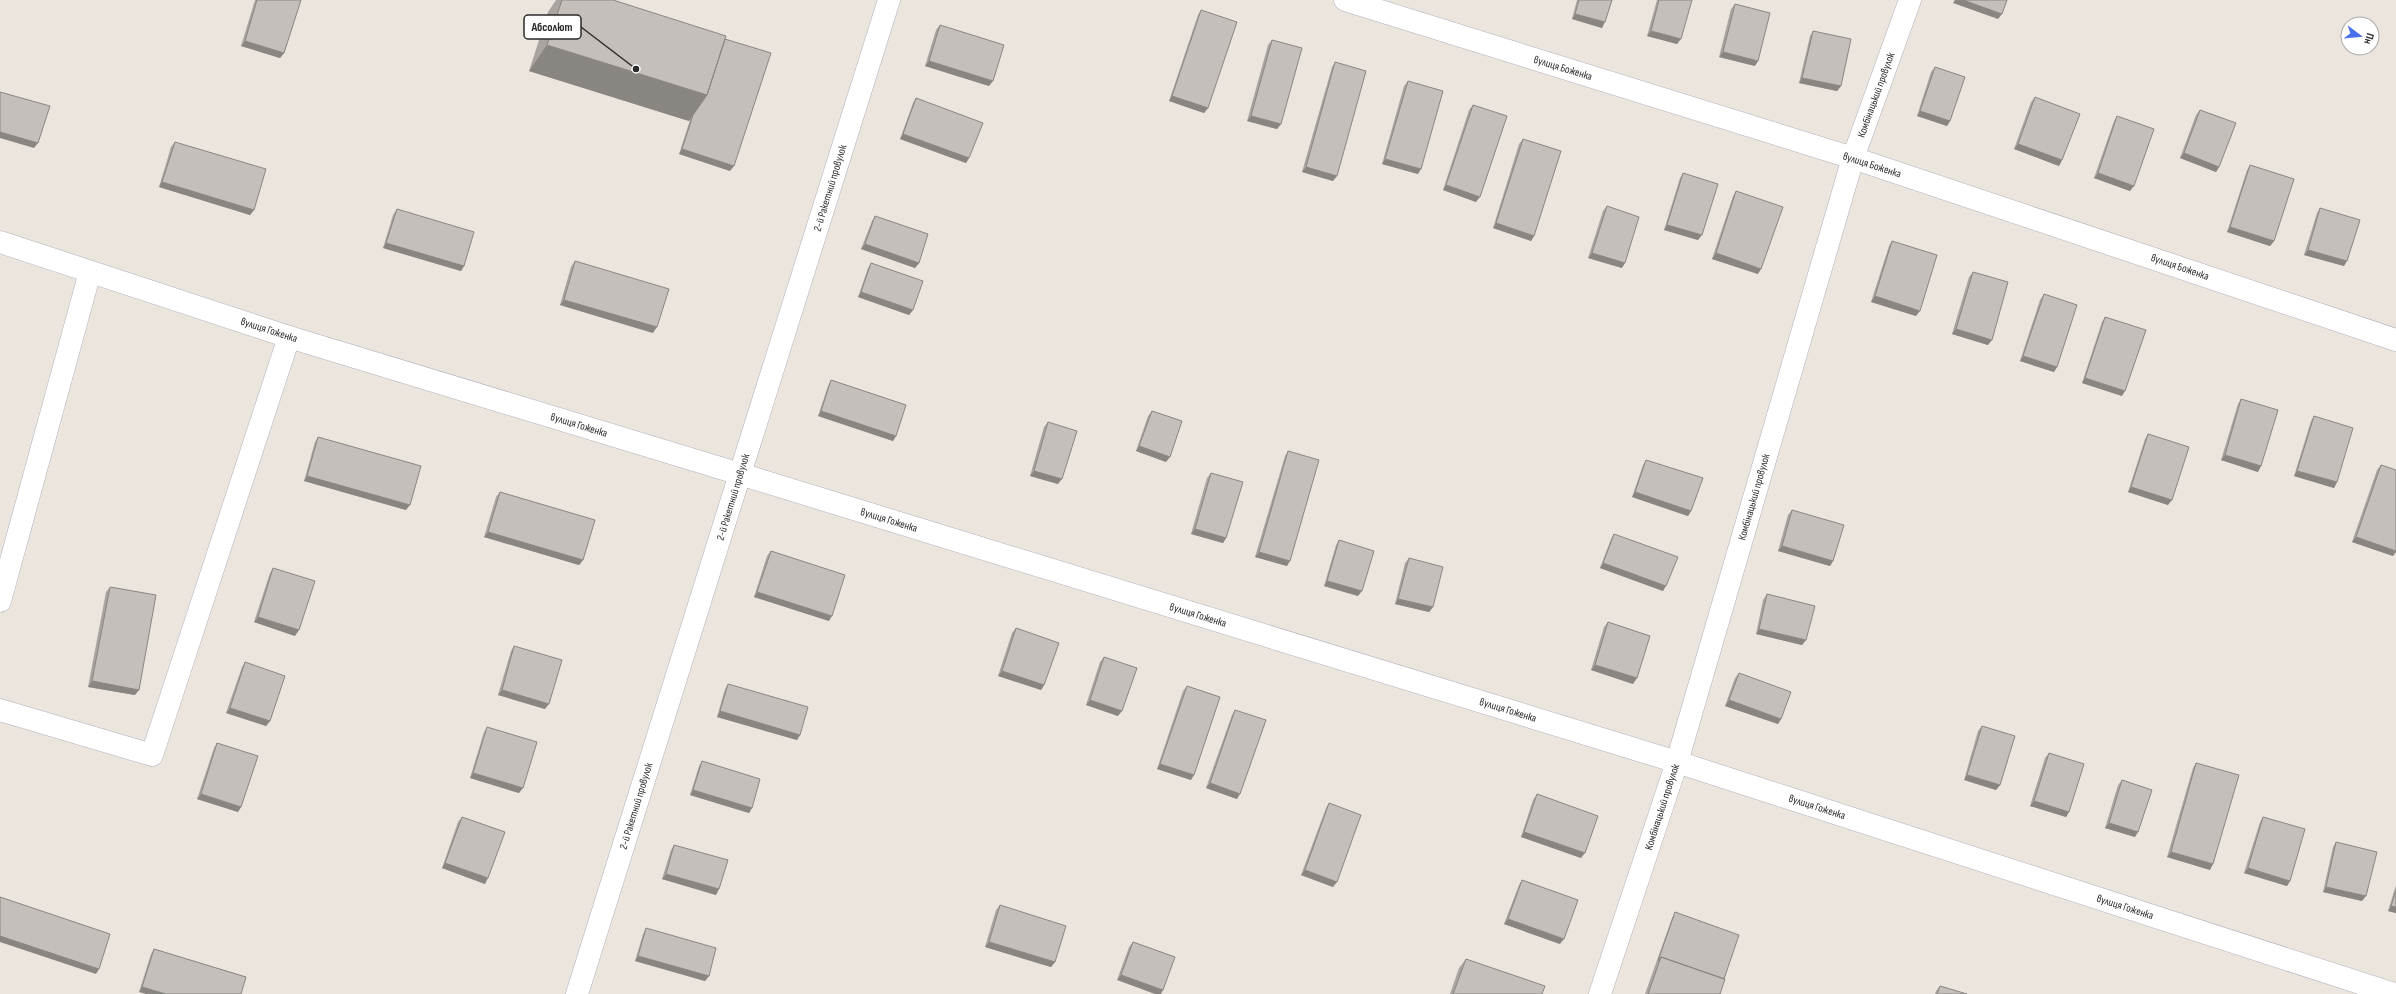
<svg xmlns="http://www.w3.org/2000/svg" width="2396" height="994" font-family="'Sofia Sans Condensed',sans-serif">
  <style>
    .lines { fill: none; stroke-linecap: round; stroke-linejoin: round }
    .lane-casing { stroke: #aeb1ba; stroke-width: 23 }
    .street-casing { stroke: #aeb1ba; stroke-width: 23 }
    .secondary-casing { stroke: #aeb1ba; stroke-width: 23 }
    .lane { stroke: #fff; stroke-width: 22 }
    .street { stroke: #fff; stroke-width: 22 }
    .secondary { stroke: #fff; stroke-width: 22 }
    .wall { fill: #a9a4a0 }
    .shaded-wall { fill: #898682 }
    .building { fill: #c4bfba; stroke: #898682 }
    .labels { text-anchor: middle; dominant-baseline: central; stroke-width: 3.5; stroke-linejoin: round; paint-order: stroke }
    .street-label { font-size: 11px; fill: #2b2b2b; stroke: #fff }
    .leader { fill: none; stroke: #2b2b2b; stroke-width: 1.5 }
    .callout-dot { fill: #2b2b2b; stroke: #fff; stroke-width: 1.5 }
    .callout { fill: #fff; stroke: #2b2b2b; stroke-width: 1.5 }
    .callout-label { font-size: 12px; text-anchor: middle; font-weight: bold; fill: #2b2b2b }
  </style>
  <rect width="100%" height="100%" fill="#ece5de"/>
  <g class="lines">
    <defs>
      <path id="lane" d="M0 601 90 272
        M0 710 152 755 289 337"/>
      <path id="street" d="M1345 0 1853 158 2396 340
        M0 242 289 337 740 474 577 994
        M1600 994 1677 762 1853 158 1910 0"/>
      <path id="secondary" d="M889 0 740 474 1677 762 2394 994"/>
    </defs>
    <use href="#lane" class="lane-casing"/>
    <use href="#street" class="street-casing"/>
    <use href="#secondary" class="secondary-casing"/>
    <use href="#lane" class="lane"/>
    <use href="#street" class="street"/>
    <use href="#secondary" class="secondary"/>
  </g>
  <path class="wall" d="M255 0H301L284 53 280 58 241 46Z
    M556 0H613L725 38 730 171 679 154 690 120 689 121 529 71 548 12Z
    M1577 0H1612L1602 28 1572 19Z
    M1657 0H1692L1677 44 1647 36Z
    M1735 4 1755 66 1719 57 1731 9Z
    M1201 10 1208 108 1204 113 1169 101 1198 15Z
    M940 25 989 86 925 66 936 30Z
    M1813 31 1841 86 1837 91 1799 83 1810 36Z
    M1272 40 1281 124 1277 129 1247 121 1268 45Z
    M1335 62 1333 181 1302 172 1332 67Z
    M1935 67 1950 121 1947 126 1917 116 1931 72Z
    M1408 81 1418 174 1382 164 1404 86Z
    M2035 97 2062 160 2059 166 2014 149 2031 102Z
    M916 98 969 158 966 163 900 139 913 103Z
    M1473 105 1476 202 1443 190 1469 110Z
    M2200 110 2219 167 2216 172 2180 158 2196 115Z
    M2117 116 2130 191 2094 178 2114 121Z
    M1523 139 1534 236 1531 241 1493 228 1519 144Z
    M175 142 254 210 250 215 159 187 171 147Z
    M2250 165 2274 241 2270 246 2227 232 2247 170Z
    M1683 173 1698 240 1664 230 1680 178Z
    M1736 191 1758 274 1712 259 1733 196Z
    M1607 206 1622 268 1588 258 1603 211Z
    M2320 208 2344 266 2304 255 2317 213Z
    M397 209 464 266 461 271 383 248 393 215Z
    M875 216 919 263 915 268 861 249 872 221Z
    M1892 241 1916 316 1871 302 1889 246Z
    M575 261 653 333 560 305 571 267Z
    M871 263 913 310 909 315 858 297 868 268Z
    M1973 272 1988 345 1952 334 1969 277Z
    M2044 294 2057 367 2054 372 2020 361 2040 300Z
    M2105 317 2122 396 2082 383 2102 322Z
    M831 380 896 436 893 441 818 416 828 386Z
    M2241 399 2258 472 2221 460 2238 404Z
    M1152 411 1166 462 1136 451 1148 416Z
    M2314 416 2337 482 2334 488 2294 476 2311 421Z
    M1048 422 1058 484 1030 476 1044 427Z
    M2148 434 2168 505 2128 492 2145 439Z
    M318 437 406 510 304 481 315 442Z
    M1288 451 1287 566 1255 557 1285 456Z
    M1646 460 1691 511 1688 516 1632 497 1643 465Z
    M2381 465 2393 556 2352 542 2377 470Z
    M1211 473 1226 538 1223 543 1191 534 1207 478Z
    M500 492 583 560 579 565 484 537 496 497Z
    M1792 510 1833 561 1830 566 1778 551 1788 515Z
    M1614 534 1663 591 1600 568 1611 539Z
    M1339 540 1358 596 1324 586 1336 545Z
    M771 551 829 621 754 597 767 556Z
    M1409 558 1433 607 1429 612 1395 604 1405 563Z
    M273 568 295 636 254 622 270 573Z
    M110 587 135 695 88 687 106 592Z
    M1767 594 1806 640 1802 645 1756 634 1763 600Z
    M1608 622 1633 684 1591 670 1604 627Z
    M1016 628 1044 685 1041 690 998 676 1012 633Z
    M514 646 545 709 498 695 511 651Z
    M1104 657 1118 716 1086 705 1100 662Z
    M245 662 270 721 266 726 226 713 242 667Z
    M1739 673 1781 719 1778 724 1725 706 1735 678Z
    M728 684 800 735 797 740 717 717 725 689Z
    M1187 686 1191 780 1157 769 1183 691Z
    M1235 710 1237 799 1206 788 1232 715Z
    M1982 726 2000 785 1996 790 1964 780 1978 731Z
    M487 727 519 793 470 778 484 732Z
    M217 743 241 807 238 812 197 799 214 748Z
    M2049 753 2069 812 2066 817 2030 806 2045 758Z
    M702 761 752 808 749 813 690 795 699 766Z
    M2196 763 2210 870 2167 857 2193 768Z
    M2122 780 2135 837 2105 828 2118 785Z
    M1537 794 1581 858 1521 837 1533 800Z
    M1329 803 1333 887 1301 875 1326 808Z
    M462 817 485 884 442 868 458 822Z
    M2263 817 2290 881 2287 886 2244 873 2260 822Z
    M2336 842 2362 901 2323 892 2333 847Z
    M674 845 716 895 662 879 671 850Z
    M1522 880 1560 944 1504 924 1519 885Z
    M2396 885V913L2388 911Z
    M1000 905 1055 962 1051 967 985 947 996 910Z
    M1675 912 1724 979 1720 994H1645L1672 918Z
    M646 928 709 976 705 981 635 961 643 934Z
    M1133 942 1175 957 1117 980 1129 947Z
    M154 949 246 977 139 992 151 954Z
    M1466 959 1542 994H1450L1459 968Z
    M1940 986 1967 994H1935L1936 991Z"/>
  <path class="shaded-wall" d="M1955 0H1963L2002 14 1998 19 1953 3Z
    M1575 14 1605 22 1602 28 1572 19Z
    M1651 31 1681 39 1677 44 1647 36Z
    M245 41 284 53 280 58 241 46Z
    M547 45 707 95 689 121 529 71Z
    M1723 52 1758 61 1755 66 1719 57Z
    M929 61 993 81 989 86 925 66Z
    M1802 78 1841 86 1837 91 1799 83Z
    M1172 96 1208 108 1204 113 1169 101Z
    M1920 111 1950 121 1947 126 1917 116Z
    M1251 116 1281 124 1277 129 1247 121Z
    M0 132 38 143 34 148 0 138Z
    M903 134 969 158 966 163 900 139Z
    M2018 144 2062 160 2059 166 2014 149Z
    M682 149 734 166 730 171 679 154Z
    M2184 153 2219 167 2216 172 2180 158Z
    M1385 159 1421 169 1418 174 1382 164Z
    M1306 167 1337 176 1333 181 1302 172Z
    M2098 173 2134 186 2130 191 2094 178Z
    M162 182 254 210 250 215 159 187Z
    M1446 185 1480 197 1476 202 1443 190Z
    M1496 223 1534 236 1531 241 1493 228Z
    M1667 225 1702 235 1698 240 1664 230Z
    M2230 227 2274 241 2270 246 2227 232Z
    M386 243 464 266 461 271 383 248Z
    M865 244 919 263 915 268 861 249Z
    M2308 250 2347 261 2344 266 2304 255Z
    M1592 253 1625 263 1622 268 1588 258Z
    M1716 253 1761 269 1758 274 1712 259Z
    M861 292 913 310 909 315 858 297Z
    M1875 296 1920 311 1916 316 1871 302Z
    M564 300 657 327 653 333 560 305Z
    M1956 329 1992 340 1988 345 1952 334Z
    M2023 356 2057 367 2054 372 2020 361Z
    M2085 378 2125 391 2122 396 2082 383Z
    M821 411 896 436 893 441 818 416Z
    M1139 446 1170 457 1166 462 1136 451Z
    M2225 455 2261 466 2258 472 2221 460Z
    M1034 471 1062 479 1058 484 1030 476Z
    M2297 471 2337 482 2334 488 2294 476Z
    M307 476 410 505 406 510 304 481Z
    M2131 487 2172 500 2168 505 2128 492Z
    M1635 492 1691 511 1688 516 1632 497Z
    M1195 529 1226 538 1223 543 1191 534Z
    M488 532 583 560 579 565 484 537Z
    M2356 537 2396 551V552L2393 556 2352 542Z
    M1782 546 1833 561 1830 566 1778 551Z
    M1259 552 1290 561 1287 566 1255 557Z
    M1603 563 1666 586 1663 591 1600 568Z
    M1327 581 1362 591 1358 596 1324 586Z
    M757 592 832 616 829 621 754 597Z
    M1398 599 1433 607 1429 612 1395 604Z
    M258 617 299 630 295 636 254 622Z
    M1759 629 1806 640 1802 645 1756 634Z
    M1595 665 1637 678 1633 684 1591 670Z
    M1002 671 1044 685 1041 690 998 676Z
    M92 681 139 690 135 695 88 687Z
    M502 690 549 704 545 709 498 695Z
    M1090 700 1122 711 1118 716 1086 705Z
    M1729 700 1781 719 1778 724 1725 706Z
    M230 708 270 721 266 726 226 713Z
    M720 711 800 735 797 740 717 717Z
    M1160 764 1194 775 1191 780 1157 769Z
    M473 773 523 788 519 793 470 778Z
    M1967 775 2000 785 1996 790 1964 780Z
    M1210 783 1240 794 1237 799 1206 788Z
    M693 790 752 808 749 813 690 795Z
    M201 794 241 807 238 812 197 799Z
    M2034 801 2069 812 2066 817 2030 806Z
    M2109 823 2138 832 2135 837 2105 828Z
    M1524 832 1585 853 1581 858 1521 837Z
    M2171 852 2213 864 2210 870 2167 857Z
    M445 863 488 878 485 884 442 868Z
    M2248 868 2290 881 2287 886 2244 873Z
    M1305 870 1337 882 1333 887 1301 875Z
    M666 874 719 889 716 895 662 879Z
    M2326 887 2366 896 2362 901 2323 892Z
    M2391 906 2396 907V913L2388 911Z
    M1508 919 1564 939 1560 944 1504 924Z
    M0 936 99 969 96 974 0 942Z
    M989 942 1055 962 1051 967 985 947Z
    M638 956 709 976 705 981 635 961Z
    M1121 975 1163 990 1161 994H1155L1117 980Z
    M142 987 166 994H146L139 992Z"/>
  <path class="building" d="M257 0H301L284 53 245 41Z
    M562 0H613L726 36 707 95 547 45Z
    M1579 0H1612L1605 22 1575 14Z
    M1659 0H1692L1681 39 1651 31Z
    M1963 0H2007L2002 14Z
    M1735 4 1770 13 1758 61 1723 52Z
    M1201 10 1237 22 1208 108 1172 96Z
    M940 25 1004 45 993 81 929 61Z
    M1813 31 1851 39 1841 86 1802 78Z
    M725 39 771 53 734 166 682 149 693 115 707 95Z
    M1272 40 1302 48 1281 124 1251 116Z
    M1335 62 1366 71 1337 176 1306 167Z
    M1935 67 1965 77 1950 121 1920 111Z
    M1408 81 1443 91 1421 169 1385 159Z
    M0 92 50 106 38 143 0 132Z
    M2035 97 2080 114 2062 160 2018 144Z
    M916 98 983 123 969 158 903 134Z
    M1473 105 1507 116 1480 197 1446 185Z
    M2200 110 2236 123 2219 167 2184 153Z
    M2117 116 2154 129 2134 186 2098 173Z
    M1523 139 1561 151 1534 236 1496 223Z
    M175 142 266 169 254 210 162 182Z
    M2250 165 2294 179 2274 241 2230 227Z
    M1683 173 1718 184 1702 235 1667 225Z
    M1736 191 1783 207 1761 269 1716 253Z
    M1607 206 1639 217 1625 263 1592 253Z
    M2320 208 2360 220 2347 261 2308 250Z
    M397 209 474 232 464 266 386 243Z
    M875 216 928 234 919 263 865 244Z
    M1892 241 1937 255 1920 311 1875 296Z
    M575 261 669 289 657 327 564 300Z
    M871 263 923 281 913 310 861 292Z
    M1973 272 2008 282 1992 340 1956 329Z
    M2044 294 2077 305 2057 367 2023 356Z
    M2105 317 2146 330 2125 391 2085 378Z
    M831 380 906 405 896 436 821 411Z
    M2241 399 2278 410 2261 466 2225 455Z
    M1152 411 1182 421 1170 457 1139 446Z
    M2314 416 2353 428 2337 482 2297 471Z
    M1048 422 1077 431 1062 479 1034 471Z
    M2148 434 2189 447 2172 500 2131 487Z
    M318 437 421 466 410 505 307 476Z
    M1288 451 1319 460 1290 561 1259 552Z
    M1646 460 1703 478 1691 511 1635 492Z
    M2381 465 2396 470V551L2356 537Z
    M1211 473 1243 482 1226 538 1195 529Z
    M500 492 595 520 583 560 488 532Z
    M1792 510 1844 525 1833 561 1782 546Z
    M1614 534 1678 557 1666 586 1603 563Z
    M1339 540 1374 551 1362 591 1327 581Z
    M771 551 845 575 832 616 757 592Z
    M1409 558 1443 567 1433 607 1398 599Z
    M273 568 315 581 299 630 258 617Z
    M110 587 156 595 139 690 92 681Z
    M1767 594 1815 606 1806 640 1759 629Z
    M1608 622 1650 636 1637 678 1595 665Z
    M1016 628 1059 643 1044 685 1002 671Z
    M514 646 562 660 549 704 502 690Z
    M1104 657 1137 668 1122 711 1090 700Z
    M245 662 285 676 270 721 230 708Z
    M1739 673 1791 692 1781 719 1729 700Z
    M728 684 808 707 800 735 720 711Z
    M1187 686 1220 697 1194 775 1160 764Z
    M1235 710 1266 720 1240 794 1210 783Z
    M1982 726 2015 736 2000 785 1967 775Z
    M487 727 537 742 523 788 473 773Z
    M217 743 258 756 241 807 201 794Z
    M2049 753 2084 764 2069 812 2034 801Z
    M702 761 760 779 752 808 693 790Z
    M2196 763 2239 775 2213 864 2171 852Z
    M2122 780 2152 790 2138 832 2109 823Z
    M1537 794 1598 816 1585 853 1524 832Z
    M1329 803 1361 815 1337 882 1305 870Z
    M462 817 505 832 488 878 445 863Z
    M2263 817 2305 829 2290 881 2248 868Z
    M2336 842 2377 852 2366 896 2326 887Z
    M674 845 728 860 719 889 666 874Z
    M1522 880 1578 900 1564 939 1508 919Z
    M2396 891V907L2391 906Z
    M0 897 110 934 99 969 0 936Z
    M1000 905 1066 926 1055 962 989 942Z
    M1675 912 1739 935 1724 979 1661 957 1658 961Z
    M646 928 716 948 709 976 638 956Z
    M1133 942 1175 957 1163 990 1121 975Z
    M154 949 246 977 241 994H166L142 987Z
    M1661 957 1725 979 1720 994H1648Z
    M1466 959 1545 986 1542 994H1453Z
    M1940 986 1967 994H1937Z"/>
  <g class="labels">
    <g class="street-label">
      <text transform="translate(1563 68) rotate(17)">вулиця Боженка</text>
      <text transform="translate(1876 95) rotate(-70)">Комбінацький провулок</text>
      <text transform="translate(1872 165) rotate(18)">вулиця Боженка</text>
      <text transform="translate(830 188) rotate(-73)">2-й Ракетний провулок</text>
      <text transform="translate(2180 267) rotate(19)">вулиця Боженка</text>
      <text transform="translate(269 330) rotate(18)">вулиця Гоженка</text>
      <text transform="translate(579 425) rotate(17)">вулиця Гоженка</text>
      <text transform="translate(733 497) rotate(-73)">2-й Ракетний провулок</text>
      <text transform="translate(1754 497) rotate(-74)">Комбінацький провулок</text>
      <text transform="translate(889 520) rotate(17)">вулиця Гоженка</text>
      <text transform="translate(1198 615) rotate(17)">вулиця Гоженка</text>
      <text transform="translate(1508 710) rotate(17)">вулиця Гоженка</text>
      <text transform="translate(636 806) rotate(-73)">2-й Ракетний провулок</text>
      <text transform="translate(1662 807) rotate(-72)">Комбінацький провулок</text>
      <text transform="translate(1817 807) rotate(18)">вулиця Гоженка</text>
      <text transform="translate(2125 907) rotate(18)">вулиця Гоженка</text>
    </g>
  </g>
  <path class="leader" d="M636 69L581 27"/>
  <circle class="callout-dot" cx="636" cy="69" r="4"/>
  <rect class="callout" x="524" y="15" width="57" height="24" rx="4"/>
  <g class="callout-label">
    <text x="552" y="31">Абсолют</text>
  </g>
  <g transform="translate(2360 36) rotate(106)"><circle r="19" fill="#ffffff" stroke="#aaaaaa"/>
  <path d="M0-3L7 15L0 10L-7 15Z" fill="#4a70ed"/>
  <text y="-6" font-size="11" font-weight="bold" text-anchor="middle" fill="#2b2b2b">Пн</text>
  </g>
</svg>
